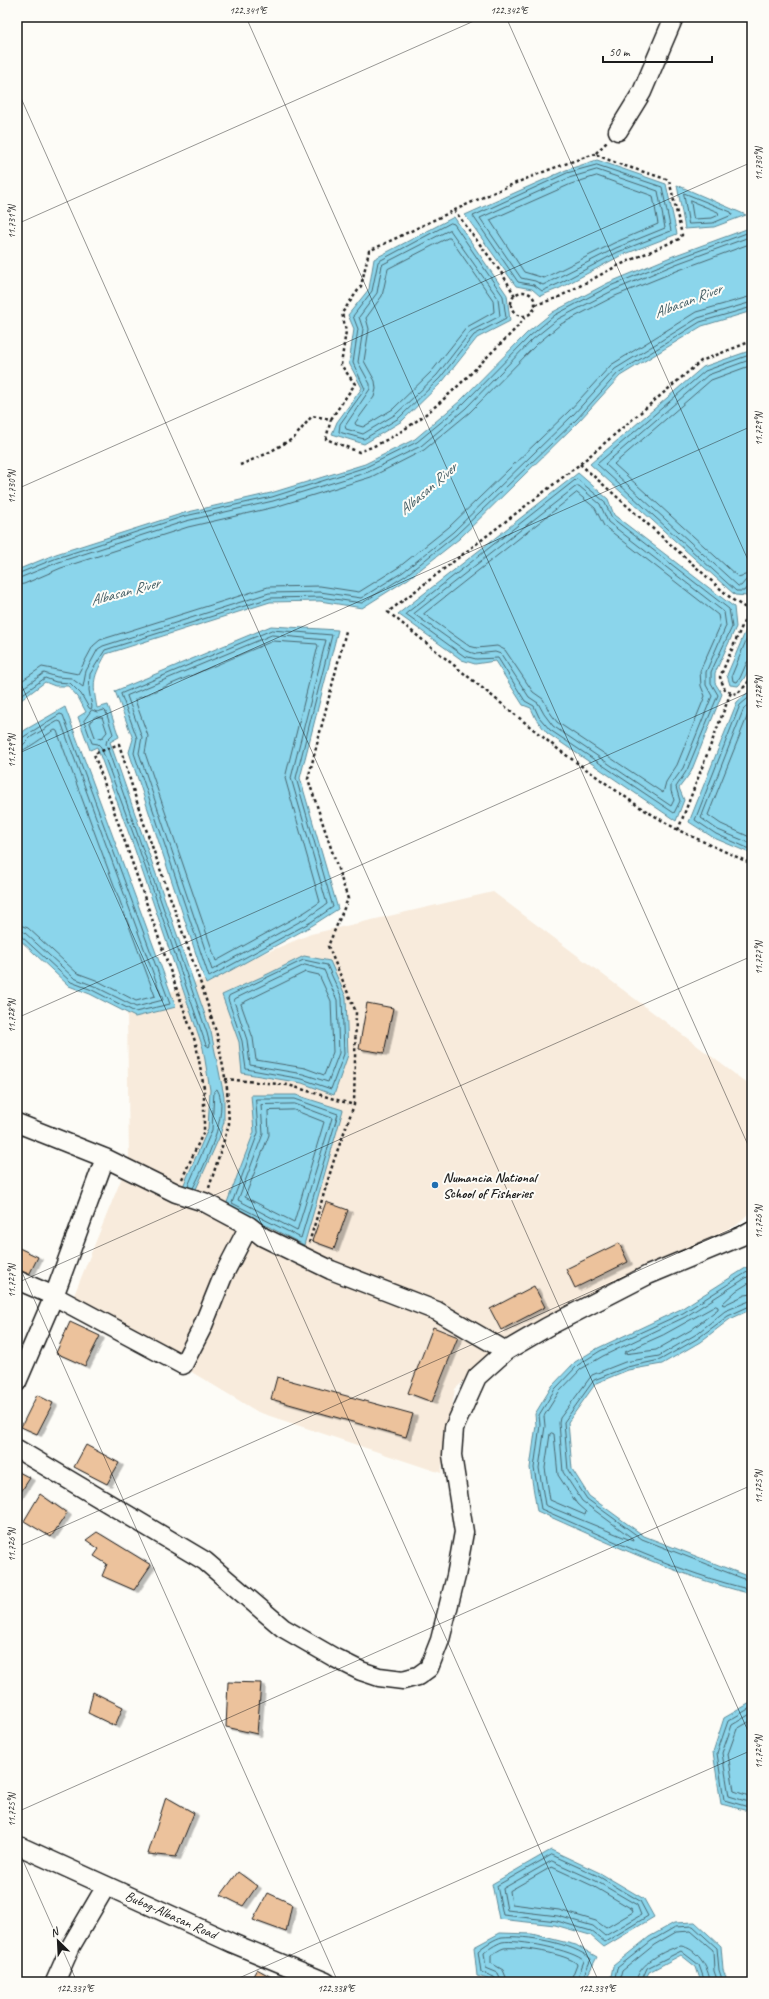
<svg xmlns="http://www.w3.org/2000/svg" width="769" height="1999" font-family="Caveat,sans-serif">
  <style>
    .built { fill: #f8ebdc }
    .water { fill: #8bd5eb; stroke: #5f8b98 }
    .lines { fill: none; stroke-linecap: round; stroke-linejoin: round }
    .shore { stroke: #48666f; stroke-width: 1 }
    .building { fill: #ecc29c; stroke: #1c1c1c; filter: url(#shadow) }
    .minor-casing { stroke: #1c1c1c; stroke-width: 21 }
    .path { stroke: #1c1c1c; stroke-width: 2.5; stroke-dasharray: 3 3; stroke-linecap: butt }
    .minor { stroke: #fdfcf7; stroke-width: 18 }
    .ticks { fill: none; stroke: #1c1c1c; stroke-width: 1; stroke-opacity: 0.45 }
    .poi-dot { fill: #1f6fb2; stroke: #fdfcf7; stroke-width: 1.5 }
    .labels { text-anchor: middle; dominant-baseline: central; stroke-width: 4; stroke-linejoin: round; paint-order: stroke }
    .poi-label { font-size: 14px; font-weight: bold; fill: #1c1c1c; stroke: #fdfcf7; text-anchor: start }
    .street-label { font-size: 14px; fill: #1c1c1c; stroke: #fdfcf7 }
    .water-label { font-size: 15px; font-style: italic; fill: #435d64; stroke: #fdfcf7 }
    .neatline { fill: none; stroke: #1c1c1c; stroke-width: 1.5 }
    .ticks-label { font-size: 10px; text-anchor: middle; fill: #1c1c1c }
  </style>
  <defs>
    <filter id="shadow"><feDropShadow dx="4.5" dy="2.5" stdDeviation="0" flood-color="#0004"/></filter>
  </defs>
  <rect width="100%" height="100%" fill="#fdfcf7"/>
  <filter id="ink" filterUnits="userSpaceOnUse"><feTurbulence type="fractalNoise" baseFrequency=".025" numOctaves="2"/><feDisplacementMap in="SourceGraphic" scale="8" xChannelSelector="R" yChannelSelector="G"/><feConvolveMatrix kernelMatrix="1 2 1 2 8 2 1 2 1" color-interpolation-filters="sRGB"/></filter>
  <g filter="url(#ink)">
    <path class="built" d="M493 892 752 1087V1210L737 1225 513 1337 455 1389 441 1473 258 1412 72 1300 129 1160 127 1010 311 934Z"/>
    <path class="water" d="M597 160 666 184 677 234 620 256 560 288 540 296 532 289 516 286 465 215 566 170Z
      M677 185 746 215 714 227 685 229Z
      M454 217 507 295 510 321 477 338 443 381 402 421 364 444 332 434 337 422 362 388 349 363 354 329 348 315 369 289 374 259Z
      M752 227V311L702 326 620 376 579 421 459 539 408 579 362 608 320 601 270 602 106 654C93 678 92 681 97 708L108 705 119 737 110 742 211 1032 224 1096V1122L219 1138 192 1198 181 1191 208 1129 210 1090 203 1048 135 850 97 747 90 750 78 717 86 712 78 697 68 686H55L45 682 17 703V570L56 554 184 513 271 493 365 464 415 439 460 401 527 333 553 312 608 283 673 256Z
      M752 350V584L747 596 735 595 590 464 703 367Z
      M578 473 608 499 614 515 734 607 736 627 715 673V683L722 694 691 772 679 788 684 800 676 821 547 733 536 719 531 708 523 705 495 661 475 664 462 660 398 614Z
      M752 616C752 640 756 668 738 686L730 685 727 675Z
      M271 626 338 630 300 778 338 909 313 925 206 984 129 752 133 739 115 691Z
      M752 689V854L714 838 689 822 737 702Z
      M65 707 176 1007 135 1017 90 994 69 986 17 937V739L25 730Z
      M304 956 330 961 346 997 348 1055 334 1095 302 1083 242 1073 239 1042 222 995 270 973Z
      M251 1095H296L343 1110 304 1245 226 1205 254 1132Z
      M752 1264V1309L730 1319 700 1342 662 1364 628 1370 596 1383 568 1422 572 1469 589 1496 644 1536 752 1578V1594C677 1576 607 1542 537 1511L530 1468 536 1425 535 1414 552 1386 575 1362 598 1348 681 1309Z
      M752 1702V1812L721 1804 713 1752 724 1718Z
      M551 1850 600 1873 644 1899 654 1917 604 1947 590 1935 555 1925 499 1919 492 1884Z
      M695 1922 721 1946 723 1970 728 1982H701L696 1967 681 1955 649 1972 644 1982H610L613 1966 649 1937 674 1923Z
      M500 1933 532 1934 576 1945 597 1957 584 1982H499L477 1976 474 1947Z"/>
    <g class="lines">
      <path class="shore" d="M597 165 662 187 671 231 618 252 558 284 542 291 534 285 518 282 473 216 567 173Z
        M597 170 658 191 665 228 616 248 543 285 535 281 521 278 480 218 569 178Z
        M597 176 653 196 658 224 614 243 544 278 524 272 490 220 571 184Z
        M684 193 731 212 732 215 713 223 689 224Z
        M691 201 718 212 719 215 712 218 694 219Z
        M451 223 454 224 503 296 506 318 474 335 440 378 399 418 364 439 339 432 340 424 365 389 353 363 358 329 353 316 372 291 378 262Z
        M450 230 498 298 500 316 471 331 437 375 396 414 363 434 346 429 345 426 370 389V384L358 362 363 329 359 317 377 293 382 265Z
        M448 238H450L493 300 494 312 467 327 432 371 393 409 363 427 356 425 355 423 374 397 376 389 375 381 364 361 369 329 366 318 382 296 388 269Z
        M752 354 705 371 597 464 736 591H744L748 585 752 584
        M752 359 708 375 605 464 738 586H741L746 580 752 579
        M752 365 711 380 614 464 738 577 752 573
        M577 479 604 501 612 518 729 609 732 627 711 672V683L718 695 687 770 676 787 680 801 674 813 550 730 539 717 534 706 525 701 498 658 476 659 464 656 406 614Z
        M577 486H579L600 504 608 522 724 612 726 626 706 672V685L712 696 683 768 671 785V791L674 800 671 806 553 726 544 714 538 703 529 697 501 654 495 652 476 654 466 651 414 614Z
        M577 493 595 508 604 526 718 615 720 626 700 671 701 686 705 696 677 765 666 782 663 793 557 722 549 711 543 699 533 692 505 650 497 646 477 648 469 646 424 614Z
        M17 574 57 558 185 516 272 497 366 467 417 442 463 404 530 336 555 315 610 286 674 260 752 231
        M17 579 59 562 186 521 273 501 368 472 421 446 466 408 533 339 558 319 612 291 676 264 752 236
        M17 585 24 584 61 568 188 527 275 507 371 477 424 450 470 412 537 344 561 324 615 296 679 270 752 243
        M752 626 732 675 733 681 737 682 740 678 747 662 752 660
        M272 630 332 635 296 778 333 907 311 922 209 977 134 753 137 738 121 694Z
        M272 635 326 640 291 778 327 904 308 917 212 970 139 753 142 737 127 696Z
        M273 641 317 644 318 646 285 778 320 902 305 912 216 961 145 753 148 736 135 700Z
        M17 684 42 667 78 674 93 646 100 640 268 587 320 586 359 592 399 567 449 527 569 411 611 365 696 312 752 296
        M17 692 44 673 57 677 71 678 83 687 86 671 98 649 103 646 269 593 320 592 361 598 403 572 453 532 573 415 615 369 698 318 752 302
        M752 695 740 705 695 820 716 834 752 850
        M17 698 45 678 56 682 70 683 81 694 89 708 91 709 92 707 89 690 90 674 105 650 270 598 320 597 362 603 405 576 456 535 577 419 618 373 700 322 752 307
        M752 702 744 708 701 818 718 830 752 844
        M92 710 97 712 104 710 106 712 113 734 107 740 106 744 207 1033 210 1045 209 1047 206 1045 139 849 101 747 98 744 92 743 84 721Z
        M752 710 749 712 708 815 721 824 752 838
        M95 717H102L107 732 101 739 95 737 90 723Z
        M17 741 60 714 63 715 170 1004 135 1012 92 990 71 982 21 936 17 935
        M17 746 23 745 31 737 58 721 61 722 163 1000 136 1007 94 986 74 978 24 932 17 930
        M17 752C25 752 45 735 55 730L57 731 155 996 136 1001 96 980 77 973 28 928 17 924
        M304 960 327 965 342 998 344 1054 331 1089 302 1079 246 1069 242 1041 228 999 229 996Z
        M305 965 324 970 337 1000 339 1053 328 1082 303 1074 250 1065 247 1040 234 1001 235 999Z
        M306 972 319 975 331 1001 333 1052 324 1075 305 1068 256 1060 253 1038 241 1004Z
        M256 1099H295L338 1114 301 1238 232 1203 258 1133Z
        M295 1104 332 1118 297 1231 238 1200 263 1134 261 1105Z
        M294 1110 324 1122 294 1222 245 1197 269 1135 268 1111Z
        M188 1186 212 1130 214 1091 217 1089C231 1111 204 1167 193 1188
        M752 1269 683 1313 600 1351 578 1365 555 1389 539 1415 540 1425 534 1468 541 1509C610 1539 679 1573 752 1590
        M752 1274 685 1317 603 1356 581 1369 559 1392 544 1416 545 1426 539 1468 545 1505 633 1541 632 1538 582 1501 563 1472 559 1423 560 1418 592 1375 625 1362 659 1356 695 1335 725 1311 752 1300
        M752 1281 736 1291 722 1304 724 1305 745 1295 752 1294
        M752 1305 728 1316 697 1339 660 1360 627 1367 594 1380 564 1422 568 1470 587 1499 642 1539 752 1582
        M716 1306 718 1307V1309L691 1330 656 1350 624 1354 625 1352 663 1335Z
        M552 1433 554 1434 558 1475 577 1504 586 1512 585 1515 550 1500 545 1468 550 1434Z
        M752 1707 728 1721 717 1753 724 1800 752 1808
        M752 1713 732 1725 722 1753 729 1796 752 1803
        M752 1720 737 1729 728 1754 734 1791 752 1797
        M552 1855 598 1876 640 1901 648 1916 605 1942 591 1931 557 1921 503 1915 497 1886Z
        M552 1861 596 1881 637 1905 641 1915 605 1936 593 1926 558 1916 507 1910 503 1889Z
        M552 1867 593 1886 632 1909 633 1912 606 1928 596 1921 559 1910 512 1904 510 1891Z
        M497 1982 494 1977 481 1972 478 1951C483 1946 496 1938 502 1937 526 1935 573 1943 591 1959L581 1982
        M502 1982 498 1973 486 1968 484 1953C487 1950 496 1944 502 1942 517 1939 574 1950 584 1961L576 1982
        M508 1982 503 1970 491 1963V1955C495 1953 500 1949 504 1948 519 1946 568 1954 577 1964L570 1982
        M614 1982 617 1968 651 1941 675 1927 693 1926 717 1948 719 1970 723 1982
        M619 1982 622 1971 654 1945 676 1932 691 1931 713 1950 714 1971 718 1982
        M636 1982C637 1965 665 1949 681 1946 696 1948 709 1967 710 1982
        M641 1982 647 1968 681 1951 699 1965 705 1982"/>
    </g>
    <path class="building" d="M367 1003 393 1008 384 1053 359 1049Z
      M326 1202 348 1210 334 1249 312 1241Z
      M619 1243 628 1262 575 1288 566 1269Z
      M17 1247 38 1257 27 1279 17 1274Z
      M534 1286 545 1307 501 1330 490 1309Z
      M70 1322 100 1336 85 1366 56 1353Z
      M433 1327 458 1337 432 1402 408 1393Z
      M277 1377 413 1414 406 1437 271 1399Z
      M37 1395 53 1403 37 1434 21 1427Z
      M86 1445 119 1463 107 1484 74 1467Z
      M17 1471 30 1478 17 1498Z
      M40 1494 67 1513 51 1537 24 1521Z
      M97 1532 151 1565 134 1590 102 1576 107 1564 94 1556 99 1549 86 1540Z
      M228 1682 261 1683 257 1734 226 1727Z
      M93 1692 123 1707 115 1726 88 1713Z
      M166 1797 194 1813 176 1857 148 1854Z
      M238 1872 257 1886 243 1906 221 1895Z
      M268 1893 292 1904 286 1932 253 1920Z
      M257 1969 271 1977 268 1982 250 1981Z"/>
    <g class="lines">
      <defs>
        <path id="minor" d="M618 131 642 92 674 17
          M17 1123 105 1158 176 1193 204 1202 249 1226 263 1237 331 1270 437 1311 506 1351
          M17 1280 54 1296 183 1365 202 1328 223 1276 249 1226
          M17 1382 54 1296 105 1158
          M17 1449 205 1561 283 1628 335 1658 361 1671 379 1677 403 1680 418 1676 429 1668 440 1640 456 1576 464 1532 452 1455 454 1428 477 1377 506 1351 547 1327 648 1275 742 1236 752 1230
          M17 1845 232 1943 326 1982
          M55 1982 71 1946 106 1886"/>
      </defs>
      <use href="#minor" class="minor-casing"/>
      <path class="path" d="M454 210 503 275 515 296
        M511 304a12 12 0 1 1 24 0a12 12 0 1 1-24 0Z
        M535 305 557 298 617 266 679 239 682 235 669 180 616 163 595 154 608 141
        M752 341 701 361 580 464 388 612 559 750 638 806 678 830 752 864
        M331 419 355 384 341 365 346 331 342 313 361 286 369 251C443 216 517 178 595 154
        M580 464 733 600 749 610 752 602
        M240 465 266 454 294 438 312 416 331 419 326 439 359 452C412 433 451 394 490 354 503 341 516 330 526 316
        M749 610 720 677 725 690 737 694 747 684 752 674
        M678 830 731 692
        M225 1079 288 1085 354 1105 356 1012 328 946 348 899 308 779 346 631
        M182 1179 204 1131V1088L196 1044 94 754 119 744 141 815 203 990 217 1035 227 1088 229 1124 209 1188
        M309 1243 334 1160 354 1105"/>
      <use href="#minor" class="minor"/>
    </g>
  </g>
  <path class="ticks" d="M246 17 752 1154M506 17 752 569M17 89 752 1740M17 224 483 17M17 489 752 162M17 675 599 1982M17 754 752 426M17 1018 752 691M17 1261 338 1982M17 1283 752 956M17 1547 752 1220M17 1812 752 1485M17 1847 77 1982M230 1982 752 1750"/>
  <circle class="poi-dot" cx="435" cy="1185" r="4"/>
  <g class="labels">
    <g class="poi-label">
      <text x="443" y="1177">Numancia National<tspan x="443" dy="16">School of Fisheries</tspan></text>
    </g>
    <g class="street-label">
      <text transform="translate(171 1915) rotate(24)">Bubog-Albasan Road</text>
    </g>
    <g class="water-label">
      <text transform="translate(688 301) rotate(-21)">Albasan River</text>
      <text transform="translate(428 489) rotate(-41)">Albasan River</text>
      <text transform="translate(125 592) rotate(-15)">Albasan River</text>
    </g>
  </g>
  <rect width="769" height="1999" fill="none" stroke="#fdfcf7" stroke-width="44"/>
  <g transform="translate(58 1941) rotate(336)" stroke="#fdfcf7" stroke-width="3" paint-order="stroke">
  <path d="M0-3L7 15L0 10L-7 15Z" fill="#1c1c1c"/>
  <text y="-6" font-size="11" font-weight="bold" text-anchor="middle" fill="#1c1c1c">N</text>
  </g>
  <path d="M603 56v6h109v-6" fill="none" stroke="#1c1c1c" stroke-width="2"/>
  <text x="609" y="56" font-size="12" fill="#1c1c1c" stroke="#fdfcf7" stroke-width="3" paint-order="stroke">50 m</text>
  <rect x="22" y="22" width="725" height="1955" class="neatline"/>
  <g class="ticks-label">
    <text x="248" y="14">122.341°E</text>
    <text x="509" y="14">122.342°E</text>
    <text transform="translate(758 164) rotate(-90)" y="4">11.730°N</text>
    <text transform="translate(11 222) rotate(-90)" y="4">11.731°N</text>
    <text transform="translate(758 429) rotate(-90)" y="4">11.729°N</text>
    <text transform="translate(11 487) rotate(-90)" y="4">11.730°N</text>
    <text transform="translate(758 693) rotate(-90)" y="4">11.728°N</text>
    <text transform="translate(11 751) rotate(-90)" y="4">11.729°N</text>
    <text transform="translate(758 958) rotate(-90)" y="4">11.727°N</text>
    <text transform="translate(11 1016) rotate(-90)" y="4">11.728°N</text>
    <text transform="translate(758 1222) rotate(-90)" y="4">11.726°N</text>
    <text transform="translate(11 1281) rotate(-90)" y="4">11.727°N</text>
    <text transform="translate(758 1487) rotate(-90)" y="4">11.725°N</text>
    <text transform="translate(11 1545) rotate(-90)" y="4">11.726°N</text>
    <text transform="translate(758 1752) rotate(-90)" y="4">11.724°N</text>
    <text transform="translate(11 1810) rotate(-90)" y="4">11.725°N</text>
    <text x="75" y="1992">122.337°E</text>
    <text x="336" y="1992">122.338°E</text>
    <text x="597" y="1992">122.339°E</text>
  </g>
</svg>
